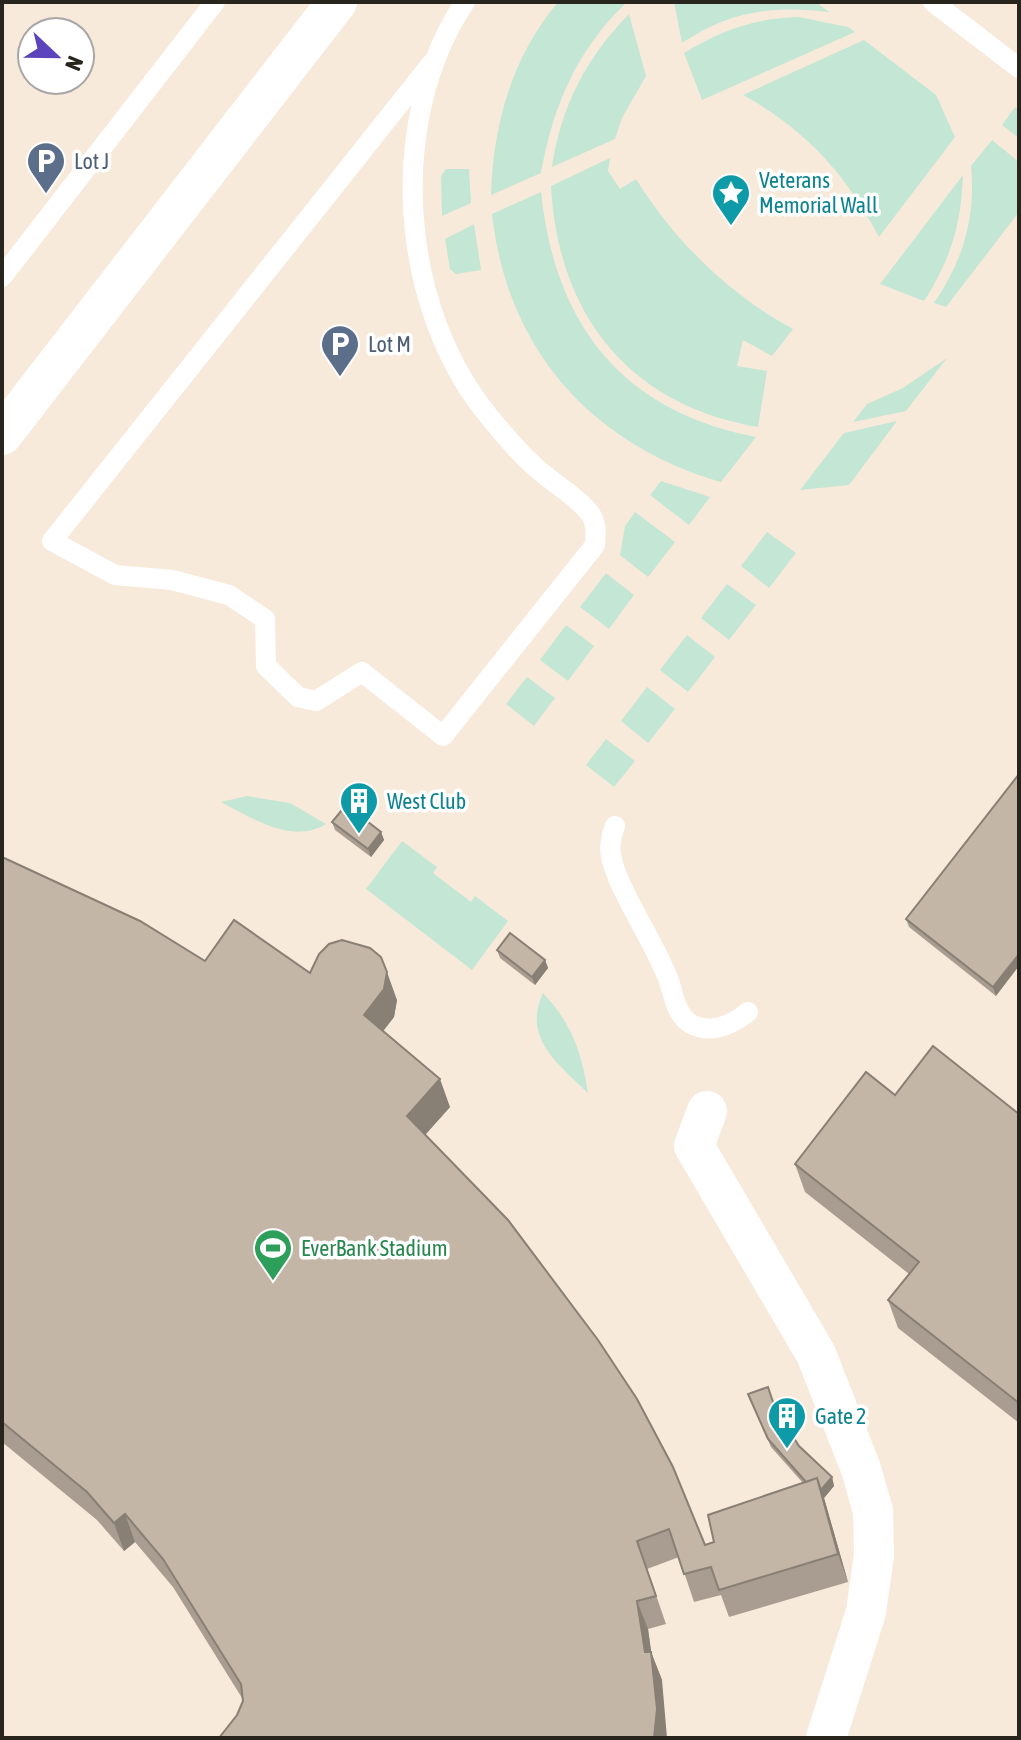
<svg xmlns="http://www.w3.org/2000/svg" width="1021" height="1740" font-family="'Asap Condensed',sans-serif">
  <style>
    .green { fill: #c3e6d5 }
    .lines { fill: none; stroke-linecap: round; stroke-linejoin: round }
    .lane { stroke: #fff; stroke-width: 20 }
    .street { stroke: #fff; stroke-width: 40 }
    .wall { fill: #a89d90 }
    .shaded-wall { fill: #887f75 }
    .building { fill: #c3b6a7; stroke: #887f75; stroke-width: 2 }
    .labels { text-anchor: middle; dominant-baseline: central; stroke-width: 7; stroke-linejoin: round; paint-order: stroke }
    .service-label { font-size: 22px; fill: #4e5e75; stroke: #fff; text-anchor: start }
    .culture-label { font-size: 22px; fill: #0d838f; stroke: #fff; text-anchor: start }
    .leisure-label { font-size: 22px; fill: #27864d; stroke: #fff; text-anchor: start }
  </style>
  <rect width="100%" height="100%" fill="#f8eadb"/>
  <path class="green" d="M558 2 626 3C576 51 553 106 541 173L491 195C493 124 512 57 558 2Z
    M674 2H816L829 12C774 5 729 11 682 43Z
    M629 14 646 76 622 118 615 139 552 167C561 106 586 58 629 14Z
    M799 17 848 27 855 32 702 100 684 53C722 30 755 18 799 17Z
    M864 40 936 95 955 137 879 237C846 174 805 129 743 95Z
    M1015 107 1019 110V138L1002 125Z
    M992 140 1019 162V212L946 307 934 303C963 261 976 217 971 166Z
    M610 158 608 171 620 189 636 179C675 242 729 294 793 329L772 356 743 340 737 366 767 371 758 427C629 405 558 315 551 186Z
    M446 169H469L471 203 442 216 441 176Z
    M963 175C961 225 951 259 924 301L880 284Z
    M541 192C555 325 622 411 756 437L721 482C591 444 507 349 492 214Z
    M474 224 481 270 456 274 450 269 445 239Z
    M947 358 906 411 853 422 867 404 903 388Z
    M897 421 849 485 800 490 844 433Z
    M661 481 710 497 689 525 650 495Z
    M635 512 675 542 648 577 620 555 625 526Z
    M767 532 796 553 769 588 741 566Z
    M606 573 634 595 609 629 580 607Z
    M727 584 756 605 729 640 701 618Z
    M566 625 594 646 568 681 540 660Z
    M687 635 715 657 688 692 660 670Z
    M527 677 555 698 534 726 506 704Z
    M647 687 675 709 648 743 621 721Z
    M606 739 635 761 614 787 586 765Z
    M247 796 290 803 326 824C292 845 252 818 221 802Z
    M402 841 437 867 433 873 471 902 475 896 508 921 472 970 366 889Z
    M543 993C571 1022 582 1053 588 1093 558 1064 522 1038 543 993Z"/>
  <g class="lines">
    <path class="lane" d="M933 2 1019 68
      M432 63 52 541 115 575 172 580 229 595 265 619 266 666 298 697 316 701 362 672 443 736 595 545C596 533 597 521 588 511 573 493 549 481 532 464 517 451 504 434 491 419 399 310 385 121 465 2
      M2 277 215 2
      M615 826C611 836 609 845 611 856 618 891 655 942 669 981 674 996 676 1015 691 1024 711 1035 733 1024 748 1012"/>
    <path class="street" d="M2 435 337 2
      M707 1111 694 1146 816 1354 861 1469 873 1511 874 1555 866 1612 826 1738"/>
  </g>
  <path class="wall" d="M1019 774 996 996 909 927 906 919Z
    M332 822 381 832 384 840 371 857 335 830Z
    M2 857 205 961 310 973 397 1000 394 1017 383 1031 450 1107 425 1135 705 1545 714 1542 803 1483 771 1447 748 1394 776 1408 799 1446 832 1477 834 1486 824 1498 848 1582 729 1617 721 1595 694 1602 679 1557 647 1569 666 1624 648 1629 651 1652 662 1680 237 1715 243 1701 242 1698 173 1587 135 1542 124 1551 97 1520 2 1442Z
    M497 950 545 960 548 968 535 985 500 958Z
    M895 1095 1019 1114V1423L898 1328 888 1300 909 1274 805 1192 795 1164Z"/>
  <path class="shaded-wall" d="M381 832 384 840 371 857 368 849Z
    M1019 954V966L996 996 993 987Z
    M545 960 548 968 535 985 532 977Z
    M387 972 397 1000 394 1017 374 1043 364 1015Z
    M440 1079 450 1107 417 1144 407 1116Z
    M832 1477 834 1486 824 1498 848 1582 817 1495Z
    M125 1514 135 1542 124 1551 114 1523Z
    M637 1601 648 1629 652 1657 651 1652 662 1680 667 1738H654L645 1652Z"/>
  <path class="building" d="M1019 774V954L993 987 906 919Z
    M346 805 381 832 368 849 332 822Z
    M2 857 140 921 205 961 234 920 310 973 319 954 329 944 342 940 370 948 381 957 387 972 384 989 364 1015 440 1079 407 1116 508 1220 598 1340 637 1399 673 1467 705 1545 714 1542 708 1515 817 1478 838 1554 719 1590 711 1567 684 1574 669 1529 637 1541 656 1596 637 1601 645 1652H651L657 1709 654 1738H219L237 1715 243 1701 241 1684 163 1559 125 1514 114 1523 87 1492 2 1422Z
    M510 933 545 960 532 977 497 950Z
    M933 1046 1019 1114V1403L888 1300 919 1262 795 1164 866 1072 895 1095Z
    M768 1387 775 1408 799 1446 832 1477 821 1490 817 1478 806 1482 768 1439 748 1394Z"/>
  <defs>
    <symbol id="parking-pin" viewBox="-11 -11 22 30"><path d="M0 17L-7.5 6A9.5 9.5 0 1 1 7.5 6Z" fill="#5c6f8a" stroke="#fff"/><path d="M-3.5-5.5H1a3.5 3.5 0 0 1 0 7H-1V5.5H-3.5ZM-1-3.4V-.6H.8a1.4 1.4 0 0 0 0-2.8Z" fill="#fff"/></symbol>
    <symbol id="sight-pin" viewBox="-11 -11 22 30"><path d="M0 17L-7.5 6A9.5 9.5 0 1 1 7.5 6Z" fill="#0f9aa8" stroke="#fff"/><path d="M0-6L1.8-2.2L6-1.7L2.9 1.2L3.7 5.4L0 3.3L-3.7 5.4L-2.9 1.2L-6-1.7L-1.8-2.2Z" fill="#fff"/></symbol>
    <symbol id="building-pin" viewBox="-11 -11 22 30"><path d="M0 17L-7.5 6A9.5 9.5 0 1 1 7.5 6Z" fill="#0f9aa8" stroke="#fff"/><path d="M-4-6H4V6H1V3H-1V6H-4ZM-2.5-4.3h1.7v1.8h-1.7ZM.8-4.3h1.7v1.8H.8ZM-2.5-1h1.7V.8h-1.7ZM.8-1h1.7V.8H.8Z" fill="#fff"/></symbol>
    <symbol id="stadium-pin" viewBox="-11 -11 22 30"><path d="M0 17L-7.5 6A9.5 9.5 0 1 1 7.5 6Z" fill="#2e9e5b" stroke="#fff"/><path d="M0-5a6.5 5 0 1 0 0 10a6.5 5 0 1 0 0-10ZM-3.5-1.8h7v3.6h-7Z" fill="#fff"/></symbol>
  </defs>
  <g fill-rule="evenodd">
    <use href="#parking-pin" x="24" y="139" width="44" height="60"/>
    <use href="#sight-pin" x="709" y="171" width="44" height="60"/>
    <use href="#parking-pin" x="318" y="322" width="44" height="60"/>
    <use href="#building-pin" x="337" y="779" width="44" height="60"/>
    <use href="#stadium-pin" x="251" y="1226" width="44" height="60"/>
    <use href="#building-pin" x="765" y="1394" width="44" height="60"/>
  </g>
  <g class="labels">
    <g class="service-label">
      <text x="74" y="161">Lot J</text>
      <text x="368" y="344">Lot M</text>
    </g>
    <g class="culture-label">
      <text x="759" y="180">Veterans<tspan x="759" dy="25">Memorial Wall</tspan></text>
      <text x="387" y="801">West Club</text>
      <text x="815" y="1416">Gate 2</text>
    </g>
    <g class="leisure-label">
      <text x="301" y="1248">EverBank Stadium</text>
    </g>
  </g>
  <rect width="1021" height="1740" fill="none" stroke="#28241e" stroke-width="8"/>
  <g transform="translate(56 56) rotate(112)"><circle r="38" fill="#ffffff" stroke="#a9a7a5" stroke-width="2"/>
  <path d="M0-6L14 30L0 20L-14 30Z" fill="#5b44bc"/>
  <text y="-12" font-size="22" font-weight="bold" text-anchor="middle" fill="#28241e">N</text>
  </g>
</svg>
